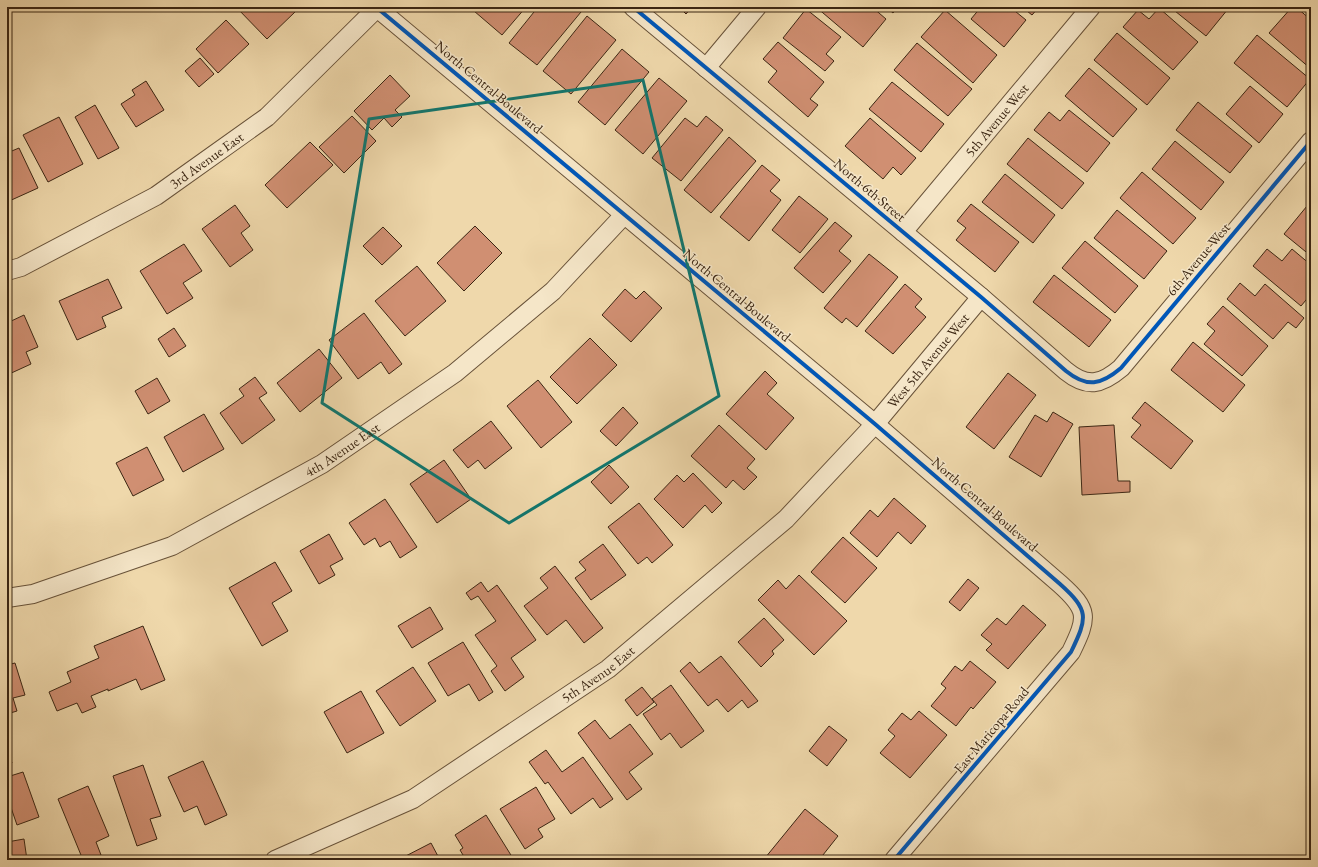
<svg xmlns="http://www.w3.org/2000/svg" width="1318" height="867" font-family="'EB Garamond',serif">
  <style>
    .building { fill: #d08f72; stroke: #3b2613 }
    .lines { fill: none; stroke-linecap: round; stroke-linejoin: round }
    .street-casing { stroke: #685239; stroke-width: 20 }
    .street { stroke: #f5e6c8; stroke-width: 18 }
    .cycleway-casing { stroke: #f5e6c8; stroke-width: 6 }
    .cycleway { stroke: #0057b8; stroke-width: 4 }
    .marked { fill: none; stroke: #0f766e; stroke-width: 3; stroke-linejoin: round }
    .labels { text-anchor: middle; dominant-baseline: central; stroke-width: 3; stroke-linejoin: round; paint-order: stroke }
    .street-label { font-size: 14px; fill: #3b2613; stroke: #f5e6c8 }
  </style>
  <rect width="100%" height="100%" fill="#efd8ab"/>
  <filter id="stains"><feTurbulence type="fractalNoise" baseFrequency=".005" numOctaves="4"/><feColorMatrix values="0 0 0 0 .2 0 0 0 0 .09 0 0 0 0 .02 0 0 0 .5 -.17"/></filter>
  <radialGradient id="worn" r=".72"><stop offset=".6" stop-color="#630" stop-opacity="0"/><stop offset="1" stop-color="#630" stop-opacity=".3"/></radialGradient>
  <path class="building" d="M236 7H293L296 11 267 39Z
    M478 7H526L502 35 474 11Z
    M538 7H575L581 12 537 65 509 43Z
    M679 7H692L686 14Z
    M816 7H872L886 19 863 47Z
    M886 7H898L893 13Z
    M981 7H1010L1026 20 1004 47 971 19Z
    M1022 7H1039L1032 15Z
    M1170 7H1225L1228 9 1206 36Z
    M1292 7H1296L1311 20V69L1269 33Z
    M1159 8 1198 42 1173 70 1123 27 1138 10 1149 19Z
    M806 9 841 37 826 54 834 61 825 71 783 38Z
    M945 10 997 55 973 83 921 37Z
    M587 16 616 40 571 94 543 71Z
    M226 20 249 44 218 73 196 49Z
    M1117 33 1170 78 1147 105 1094 60Z
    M1257 35 1310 79 1287 107 1234 63Z
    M778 42 824 82 810 99 818 105 808 117 768 82 777 71 763 59Z
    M917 43 972 89 948 116 894 70Z
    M622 49 649 72 605 125 578 102Z
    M200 58 214 74 199 87 185 71Z
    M1089 68 1137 109 1113 137 1065 96Z
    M390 75 410 96 395 110 402 117 392 127 384 118 372 130 354 111Z
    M659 78 687 101 643 154 615 130Z
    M146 81 164 110 136 127 121 104 135 95 132 90Z
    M892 82 944 124 921 152 869 109Z
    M1250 86 1283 114 1259 143 1226 114Z
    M1198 102 1252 146 1230 173 1176 130Z
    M95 105 119 148 98 159 75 117Z
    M1069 110 1110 143 1087 172 1034 130 1049 112 1060 121Z
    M352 116 376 141 344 173 319 147Z
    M706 116 723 130 681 181 652 158 685 118 697 127Z
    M59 117 83 164 48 182 23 135Z
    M870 118 916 158 901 175 893 167 883 179 845 146Z
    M729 137 756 161 711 213 684 190Z
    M1028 138 1084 183 1062 209 1007 164Z
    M1175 141 1224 182 1201 210 1152 169Z
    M310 142 333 165 287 208 265 185Z
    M19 148 38 188 7 202V153Z
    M762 165 780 180 770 191 781 200 749 241 720 217Z
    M1142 172 1196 218 1173 244 1120 198Z
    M1005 174 1055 215 1033 243 982 202Z
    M799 196 828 219 800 253 772 230Z
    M971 204 1019 242 995 272 956 240 966 228 957 221Z
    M235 205 250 226 241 233 253 250 230 267 202 229Z
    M1307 206 1311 209V256L1284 234Z
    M1117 210 1167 251 1144 279 1094 238Z
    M835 222 852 236 839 251 851 261 823 293 794 268Z
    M475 226 502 253 464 291 437 263Z
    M383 227 402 246 382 265 363 246Z
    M1085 241 1138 286 1115 313 1062 268Z
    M184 244 202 271 183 283 193 298 167 314 140 271Z
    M1267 249 1282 261 1292 249 1311 265V294L1301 306 1253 266Z
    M869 254 898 277 857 327 846 318 842 323 824 308Z
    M417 266 446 301 405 336 375 301Z
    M1054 275 1111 320 1089 347 1033 302Z
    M108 279 122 308 102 317 106 327 77 340 59 301Z
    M1240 283 1255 296 1265 284 1304 318 1296 328 1288 322 1273 339 1227 299Z
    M905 284 922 299 915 307 926 317 893 354 865 331Z
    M625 289 636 299 644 291 662 308 631 342 602 315Z
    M1223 306 1268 346 1242 376 1204 344 1215 331 1207 324Z
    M364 313 402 364 389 374 381 362 358 379 329 340Z
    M24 315 38 347 26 352 31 364 7 375V323Z
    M174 328 186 346 169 357 158 339Z
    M590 338 617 365 577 404 550 377Z
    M1193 342 1245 385 1223 412 1171 370Z
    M319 349 342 378 300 412 277 383Z
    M765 371 777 383 767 394 794 418 766 450 726 414Z
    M1008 373 1036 395 994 449 966 427Z
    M255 377 267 393 259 398 275 420 242 444 220 413 244 396 239 389Z
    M157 378 170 401 148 414 135 391Z
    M538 380 572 422 541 448 507 406Z
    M1145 402 1193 441 1171 469 1131 437 1141 425 1132 418Z
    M623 407 638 423 616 446 600 431Z
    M1053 412 1073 424 1041 477 1009 457 1035 415 1047 422Z
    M204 414 224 449 183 472 164 437Z
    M491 421 512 448 485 469 478 460 468 468 453 450Z
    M719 425 755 459 747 468 757 477 744 490 733 480 726 488 691 456Z
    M1114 425 1118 481H1130V492L1082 495 1079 427Z
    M147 447 164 480 133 496 116 463Z
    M444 460 471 499 437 523 410 484Z
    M609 465 629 487 611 504 591 482Z
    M693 473 722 503 712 513 705 505 683 528 654 499 677 475 684 482Z
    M894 498 926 526 911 544 898 532 877 557 850 533 870 510 878 517Z
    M385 499 417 547 400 558 390 541 380 547 375 538 364 545 349 523Z
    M639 503 673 545 652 563 647 557 638 564 608 527Z
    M7 511 11 534 7 535Z
    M329 534 343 559 330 566 335 575 319 584 300 551Z
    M843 537 877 568 845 603 811 572Z
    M603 544 626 575 591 600 575 578 586 570 579 562Z
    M275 562 292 591 272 603 288 631 262 646 229 588Z
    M555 566 603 628 584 643 566 620 547 635 524 606 548 588 540 578Z
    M799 575 847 621 814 655 758 600 778 580 786 589Z
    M968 579 979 588 960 611 949 602Z
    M481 582 488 592 497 585 536 640 511 658 524 677 505 691 491 671 497 666 475 635 496 621 478 596 471 600 466 593Z
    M1023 605 1046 625 1008 669 986 650 992 644 981 635 997 618 1006 625Z
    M430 607 443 629 412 648 398 626Z
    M764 618 784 640 772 651 774 654 761 667 738 642Z
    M143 626 165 680 141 690 136 679 108 691V689L91 696 96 707 82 713 77 703 57 711 49 692 71 682 67 672 99 658 94 646Z
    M463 642 493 692 479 701 469 684 448 696 428 663Z
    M721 656 758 701 748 708 742 700 728 712 717 699 708 706 680 671 690 662 699 673Z
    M970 661 996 682 973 709 971 707 956 726 931 706 946 688 941 684 955 666 962 671Z
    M15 663 25 695 13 698 17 711 7 714V665Z
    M413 667 436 701 400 726 376 691Z
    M671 685 704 731 681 748 670 733 661 740 643 714 657 705 652 699Z
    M642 687 654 702 637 716 625 700Z
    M361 691 384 733 347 753 324 712Z
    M919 711 947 735 910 778 880 753 895 736 888 730 902 713 911 720Z
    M595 720 610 739 630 724 653 754 629 772 642 789 627 800 578 733Z
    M829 726 847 740 827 766 809 751Z
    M7 749 12 763 7 765Z
    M546 750 562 772 583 757 613 799 600 808 593 798 571 814 548 782 545 784 529 762Z
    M203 761 227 815 205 825 197 806 184 812 168 777Z
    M143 765 161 816 150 819 157 839 137 846 113 776Z
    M23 772 39 817 17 825 7 796V777Z
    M88 786 109 836 96 842 101 855 89 860H83L58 799Z
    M536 787 555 819 538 829 543 837 525 849 500 809Z
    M805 809 838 836 819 860H767L765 858Z
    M486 815 514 860H466L460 850 463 848 455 835Z
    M24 839 27 860H7V842Z
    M431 843 440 860H398Z"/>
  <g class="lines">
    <defs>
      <g id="street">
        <path d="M376 7 875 424 1060 584C1089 610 1088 617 1071 652L894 860"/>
        <path d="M633 7 981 297 1066 371C1087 388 1101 385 1121 368L1311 141"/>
        <path d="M706 68 757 7"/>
        <path id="s1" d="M903 232 1091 7"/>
        <path id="s2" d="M7 271 21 267 156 196 267 117 378 7"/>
        <path id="s3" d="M7 598 33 594 172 546 322 464 455 373 553 291 624 215"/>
        <path id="s4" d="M275 860 413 799 608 669 786 519 875 424 981 297"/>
      </g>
    </defs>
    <use href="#street" class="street-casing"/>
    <use href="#street" class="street"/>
    <defs>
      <path id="cycleway" d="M376 7 875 424 1060 584C1089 610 1088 617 1071 652L894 860
        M633 7 981 297 1066 371C1087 388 1101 385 1121 368L1311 141"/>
    </defs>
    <use href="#cycleway" class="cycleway-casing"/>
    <use href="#cycleway" class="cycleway"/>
  </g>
  <path class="marked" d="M643 80 719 396 509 523 322 403 369 119Z"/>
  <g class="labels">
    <g class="street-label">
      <text transform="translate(489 87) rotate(40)">North Central Boulevard</text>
      <text stroke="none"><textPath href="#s1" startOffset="146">5th Avenue West</textPath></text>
      <text stroke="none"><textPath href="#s2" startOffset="229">3rd Avenue East</textPath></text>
      <text transform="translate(870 190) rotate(40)">North 6th Street</text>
      <text transform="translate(1198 259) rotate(-50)">6th Avenue West</text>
      <text transform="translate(737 295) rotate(40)">North Central Boulevard</text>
      <text stroke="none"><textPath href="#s4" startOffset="831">West 5th Avenue West</textPath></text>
      <text stroke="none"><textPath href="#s3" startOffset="369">4th Avenue East</textPath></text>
      <text transform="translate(985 504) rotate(41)">North Central Boulevard</text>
      <text stroke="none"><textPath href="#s4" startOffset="374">5th Avenue East</textPath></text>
      <text transform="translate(991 730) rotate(-50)">East Maricopa Road</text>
    </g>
  </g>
  <rect width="1318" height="867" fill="none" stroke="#efd8ab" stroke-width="24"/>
  <rect x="8" y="8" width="1302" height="851" fill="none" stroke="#3b2613" stroke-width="2"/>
  <rect x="12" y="12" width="1294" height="843" fill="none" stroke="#3b2613"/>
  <rect width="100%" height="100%" filter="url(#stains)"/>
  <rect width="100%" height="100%" fill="url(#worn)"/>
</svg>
